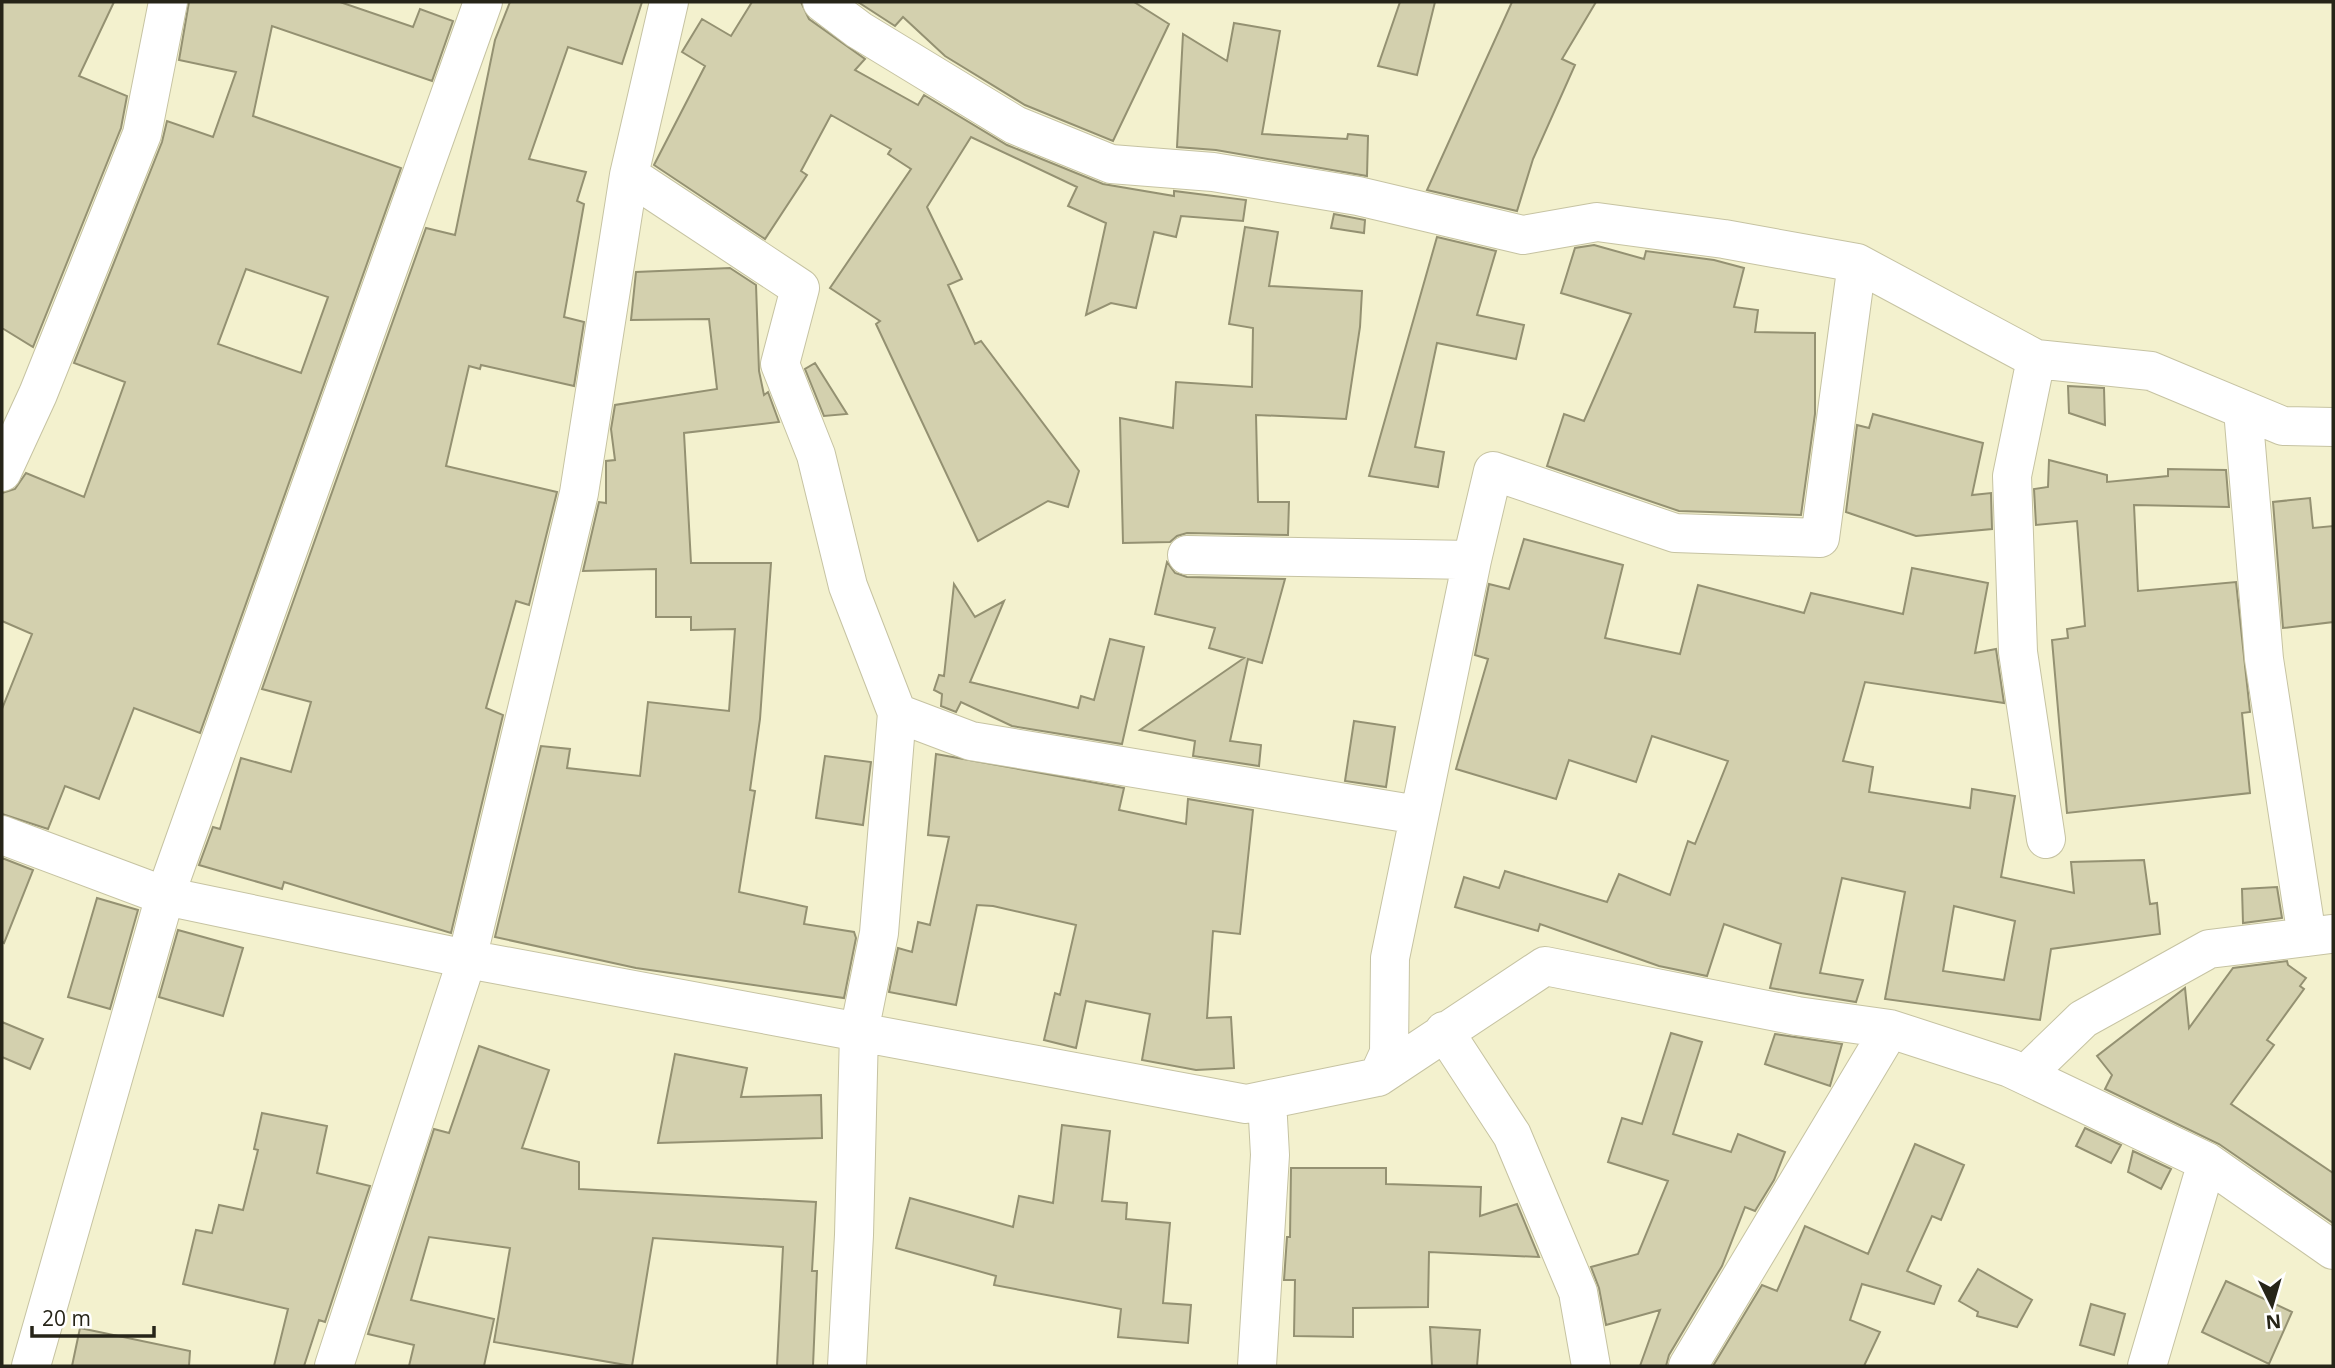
<svg xmlns="http://www.w3.org/2000/svg" width="2335" height="1368" font-family="'Open Sans',sans-serif">
  <style>
    .building { fill: #d3d0ae; stroke: #949172; stroke-width: 2; fill-rule: evenodd }
    .lines { fill: none; stroke-linecap: round; stroke-linejoin: round }
    .street-casing { stroke: #c6c3a2; stroke-width: 40 }
    .street { stroke: #fff; stroke-width: 38 }
  </style>
  <rect width="100%" height="100%" fill="#f3f1ce"/>
  <path class="building" d="M2 2H114L79 76 127 96 121 128 33 347 2 328Z
    M189 2H340L413 27 420 9 453 21 432 81 272 26 253 116 401 168 200 733 134 708 99 799 65 786 48 829 2 814V709L32 634 2 621V493L15 489 26 473 84 497 125 382 74 363 162 142 167 121 213 137 236 72 179 60ZM246 269 328 297 301 373 218 344Z
    M510 2H642L622 64 568 47 529 159 586 172 577 201 584 204 564 317 584 322 574 386 481 365 480 369 469 366 446 466 557 492 529 605 516 601 486 708 503 715 451 933 284 882 282 889 199 865 213 827 220 829 241 758 291 772 311 702 262 689 426 228 455 235 495 40Z
    M752 2H801L809 19 865 59 855 70 918 105 924 95 1007 145 1103 184 1174 196V191L1246 200 1243 221 1181 216 1176 237 1154 232 1136 308 1111 303 1086 315 1106 223 1068 206 1077 187 971 137 927 207 962 279 948 285 975 344 981 341 1079 471 1068 507 1048 501 978 541 876 324 880 321 830 288 911 169 888 154 891 149 831 115 801 171 807 175 765 239 654 165 705 66 682 52 702 19 731 36Z
    M858 2H1134L1169 24 1113 141 1025 105 945 56 903 17 895 26Z
    M1400 2H1435L1417 75 1378 66Z
    M1512 2H1596L1562 59 1575 65 1533 159 1517 211 1427 190Z
    M1234 23 1280 31 1262 134 1347 139 1348 134 1368 136 1367 176 1216 150 1177 147 1183 34 1227 61Z
    M1334 214 1365 220 1364 233 1331 228Z
    M1245 227 1278 232 1269 286 1362 291 1360 327 1346 419 1256 415 1258 502H1289L1288 535 1187 533 1177 536 1170 542 1123 543 1120 418 1173 428 1176 382 1252 387 1253 328 1229 324Z
    M1437 237 1496 251 1477 315 1524 325 1516 359 1437 343 1415 447 1444 452 1438 487 1369 476Z
    M1594 245 1644 259 1646 251 1714 260 1744 268 1734 307 1758 310 1755 332 1815 333V414L1801 515 1679 511 1547 466 1564 414 1584 421 1631 314 1561 293 1575 248Z
    M730 268 756 285 759 371 764 395 768 392 779 422 684 433 691 563H771L760 719 750 790 755 791 739 892 807 907 804 924 854 932 856 938 844 998 636 968 495 937 541 746 570 749 567 768 640 776 648 702 729 711 735 629 691 630V617H656V569L583 571 599 502 606 503V461L615 460 611 429 615 405 717 389 709 319 631 320 636 272Z
    M815 363 847 414 824 416 805 369Z
    M2068 386 2104 388 2105 425 2069 413Z
    M1873 414 1983 443 1972 495 1991 493 1992 529 1916 536 1846 512 1857 425 1869 428Z
    M2049 460 2107 475V482L2168 476V469L2226 470 2229 507 2134 505 2138 591 2236 582 2250 712 2242 713 2250 793 2067 813 2052 640 2068 638 2067 629 2085 626 2077 521 2036 525 2034 489 2048 487Z
    M2310 498 2313 528 2333 526V622L2283 628 2273 502Z
    M1524 539 1623 565 1605 638 1680 654 1698 585 1804 613 1811 593 1903 614 1912 568 1988 583 1975 653 1996 649 2004 703 1865 682 1843 761 1873 767 1869 792 1970 808 1972 789 2015 796 2001 877 2074 893 2071 862 2144 860 2150 904 2157 903 2160 934 2051 949 2040 1020 1885 999 1905 892 1842 878 1820 973 1863 980 1856 1002 1770 988 1781 944 1724 924 1707 976 1659 966 1540 924 1538 931 1455 907 1464 877 1499 888 1505 871 1607 902 1619 874 1670 895 1688 841 1695 844 1728 761 1652 736 1636 782 1569 760 1556 799 1456 769 1488 659 1475 655 1489 584 1509 589ZM1954 906 2015 921 2004 980 1943 971Z
    M1167 562 1175 573 1187 577 1285 579 1262 663 1248 659 1230 741 1261 745 1259 766 1193 756 1195 741 1140 730 1244 658 1209 648 1215 628 1155 614Z
    M954 584 975 617 1004 601 970 682 1078 708 1081 696 1094 700 1110 639 1144 647 1122 744 1012 726 961 702 956 712 941 706 942 694 934 690 939 675 944 676Z
    M1354 721 1395 727 1386 787 1345 781Z
    M936 754 1124 788 1119 810 1186 824 1188 799 1253 810 1240 934 1213 931 1207 1018 1231 1017 1234 1068 1196 1070 1142 1060 1150 1014 1086 1001 1076 1048 1044 1040 1055 993 1060 995 1076 925 993 906 977 905 956 1005 889 992 898 948 912 952 918 922 930 925 949 837 928 835Z
    M825 756 871 762 863 825 816 818Z
    M2 858 33 870 4 943 2 942Z
    M2277 887 2282 918 2243 923 2242 889Z
    M97 898 138 910 110 1009 68 997Z
    M178 930 243 948 223 1016 159 997Z
    M2287 961 2288 965 2306 978 2300 986 2304 989 2267 1040 2274 1045 2231 1104 2333 1173V1223L2219 1144 2105 1089 2112 1075 2097 1056 2185 988 2189 1028 2233 968Z
    M2 1022 43 1039 30 1069 2 1057Z
    M1671 1033 1702 1042 1673 1134 1731 1152 1738 1134 1785 1152 1774 1180 1755 1211 1745 1207 1722 1266 1669 1355 1666 1366H1640L1660 1310 1606 1325 1599 1288 1591 1267 1638 1254 1668 1181 1608 1162 1622 1118 1642 1124Z
    M1775 1034 1842 1044 1830 1086 1765 1064Z
    M479 1046 549 1070 522 1148 579 1162V1189L816 1202 812 1271H817L813 1366H777L783 1247 653 1238 632 1366 494 1342 510 1248 429 1237 411 1300 494 1319 484 1366H409L414 1345 368 1334 434 1129 449 1133Z
    M675 1054 747 1068 741 1097 821 1095 822 1138 658 1143Z
    M262 1113 327 1126 317 1173 370 1186 325 1322 319 1320 304 1366H274L288 1309 183 1284 196 1230 212 1233 219 1205 243 1210 258 1150 254 1149Z
    M1062 1125 1110 1131 1102 1201 1127 1203 1126 1219 1170 1223 1163 1303 1191 1305 1188 1343 1118 1337 1121 1309 994 1285 996 1276 896 1248 910 1198 1013 1227 1019 1196 1053 1203Z
    M2085 1128 2121 1145 2111 1163 2076 1146Z
    M1915 1144 1964 1165 1941 1220 1932 1216 1907 1271 1941 1286 1934 1304 1862 1284 1850 1320 1880 1332 1864 1366H1713L1762 1285 1777 1291 1805 1226 1868 1254Z
    M2133 1151 2171 1169 2161 1189 2128 1172Z
    M1291 1168H1386V1184L1481 1187 1480 1216 1517 1204 1539 1257 1429 1252 1428 1307 1353 1308V1337L1294 1336 1295 1280H1284L1287 1237H1290Z
    M1978 1269 2032 1300 2017 1327 1977 1316 1978 1312 1959 1301Z
    M2226 1281 2292 1312 2269 1364 2202 1332Z
    M2091 1304 2125 1314 2114 1355 2080 1345Z
    M1430 1327 1480 1330 1477 1366H1432Z
    M80 1328 190 1351 189 1366H72Z"/>
  <g class="lines">
    <defs>
      <path id="street" d="M822 2 859 30 1015 125 1111 164 1213 172 1358 196 1523 235 1597 222 1724 239 1857 263 2036 359 2151 371 2283 426 2333 427
        M629 175 800 288 780 364 816 455 848 586 897 713 971 741 1418 815
        M2036 359 2012 476 2018 652 2046 839
        M2243 410 2264 659 2307 937
        M2 472 38 394 142 134 168 2
        M1187 555 1472 560
        M2 835 165 896 467 959 1246 1104 1378 1077 1545 966 1797 1016 1890 1029 2010 1068 2207 1162 2333 1250
        M1444 1031 1512 1135 1578 1292 1591 1366
        M2025 1075 2083 1019 2209 949 2331 934
        M1378 1077 1389 1053 1390 958 1472 560 1493 471 1675 533 1820 538 1857 263
        M31 1366 165 896 483 2
        M334 1366 467 959 579 493 629 175 669 2
        M847 1366 854 1235 859 1032 879 933 897 713
        M1257 1366 1270 1155 1267 1100
        M1688 1366 1890 1029
        M2147 1366 2207 1162"/>
    </defs>
    <use href="#street" class="street-casing"/>
    <use href="#street" class="street"/>
  </g>
  <rect width="2335" height="1368" fill="none" stroke="#262418" stroke-width="7"/>
  <g transform="translate(2272 1305) rotate(175)" stroke="#ffffff" stroke-width="5" paint-order="stroke">
  <path d="M0-5L12 26L0 18L-12 26Z" fill="#262418"/>
  <text y="-10" font-size="19" font-weight="bold" text-anchor="middle" fill="#262418">N</text>
  </g>
  <path d="M32 1326v10h122v-10" fill="none" stroke="#262418" stroke-width="3.5"/>
  <text x="42" y="1326" font-size="21" fill="#262418" stroke="#ffffff" stroke-width="5" paint-order="stroke">20 m</text>
</svg>
